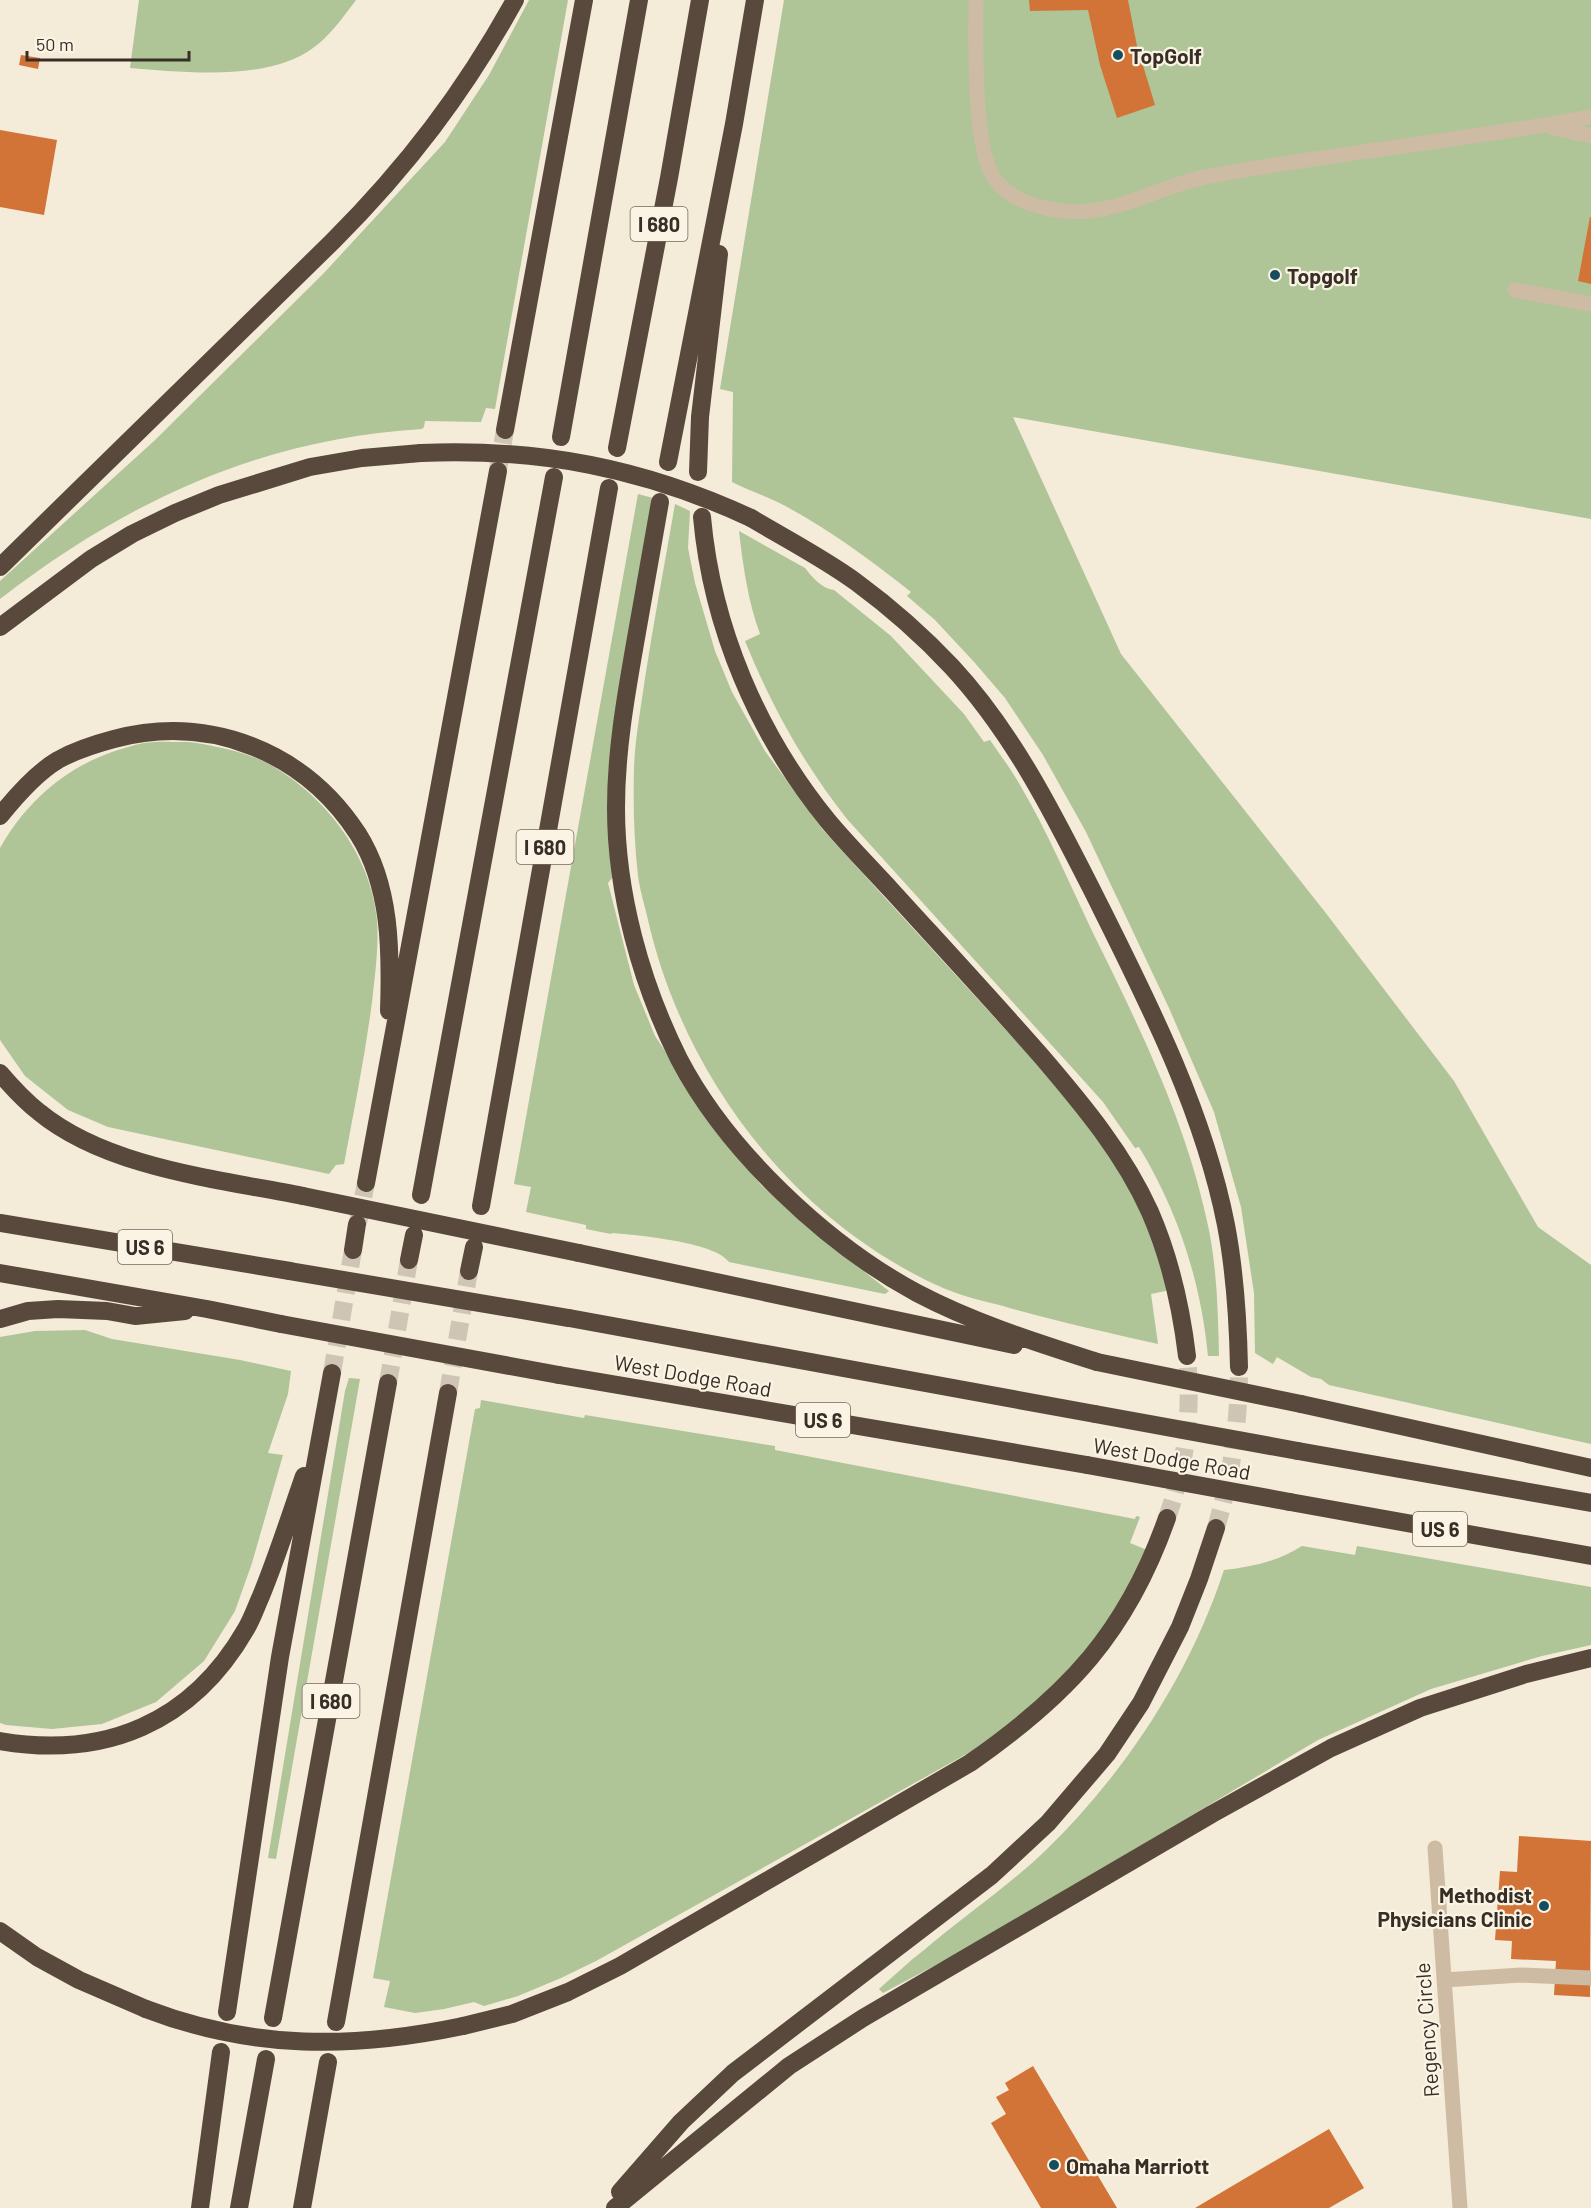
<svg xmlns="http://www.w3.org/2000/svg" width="1591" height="2208" font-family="Barlow,sans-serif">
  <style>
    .green { fill: #afc497 }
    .building { fill: #d27337 }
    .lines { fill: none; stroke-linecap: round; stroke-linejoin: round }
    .highway-tunnel { stroke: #cec5b4; stroke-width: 18; stroke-dasharray: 18 9; stroke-linecap: butt }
    .minor { stroke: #cdbca3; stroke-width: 15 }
    .highway { stroke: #59493c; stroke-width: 18 }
    .highway-bridge { stroke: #59493c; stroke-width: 18 }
    .poi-dot { fill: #174e5d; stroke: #fbf4e5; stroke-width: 2 }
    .labels { text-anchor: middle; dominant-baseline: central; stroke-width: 4.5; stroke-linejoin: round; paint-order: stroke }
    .shield { fill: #fbf4e5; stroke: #72695f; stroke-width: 1.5 }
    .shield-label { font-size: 20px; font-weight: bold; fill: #372e26 }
    .poi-label { font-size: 21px; font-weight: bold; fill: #372e26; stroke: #fbf4e5; text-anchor: start }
    .street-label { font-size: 21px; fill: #372e26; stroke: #fbf4e5 }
  </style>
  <rect width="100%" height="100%" fill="#f4ebd8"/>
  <path class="green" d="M139 0H356C343 17 331 35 313 48 267 82 184 72 130 68Z
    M529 0H568L495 409 486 408 481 422 425 421 424 427 422 429C260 439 127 501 0 599V581L154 441 323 274 445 142 489 75Z
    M784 0H1591V519L1013 417 1121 654 1325 912 1454 1081 1538 1227 1591 1265V1444L1329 1385 1321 1379 1311 1377 1277 1357 1273 1364 1255 1353 1254 1293 1241 1207 1214 1112 1169 1008 1086 832 1043 755 1005 698 975 663 935 620 907 596 911 592C872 561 833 532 789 508 769 497 752 492 732 482L733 392 720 389Z
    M638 494 653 498 611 808 612 878 608 883 634 985 655 1036 730 1147 762 1186 806 1226 889 1291 885 1294 729 1262C715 1242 637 1235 612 1233L611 1234 586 1229V1225L526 1212 531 1187 514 1184Z
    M675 504 690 511 688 548 695 583 715 651 732 692 765 751 823 830 1026 1052 1088 1124 1119 1166 1143 1212 1170 1290 1151 1294 1158 1344C1106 1332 1054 1321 1003 1306 983 1301 962 1296 943 1288 794 1222 684 1077 648 920 645 906 640 891 638 876 634 840 633 804 634 768 635 738 641 708 645 678 654 620 665 562 675 504Z
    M739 531 805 568C813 578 821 588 834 590L891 636 964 714 984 742 990 740C1000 755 1011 769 1020 785 1047 831 1069 882 1092 931 1138 1024 1185 1119 1207 1221 1217 1265 1218 1311 1219 1356H1208C1201 1282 1178 1211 1139 1147L1135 1148 1103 1102 1076 1072 847 819C803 763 772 707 745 641L760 634C748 601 743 566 739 531Z
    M190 742C215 746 242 751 265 762 322 792 371 853 377 920 379 947 375 974 372 1002 365 1056 354 1110 344 1164L336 1165 329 1174 108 1127 68 1110 25 1076 0 1040V848C33 791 79 757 144 743 158 741 175 742 190 742Z
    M85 1330 112 1339 240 1360 291 1371 288 1394 268 1453 283 1455 252 1563 235 1611 204 1661 156 1702 102 1724 52 1729 6 1725 0 1723V1337L35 1331Z
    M349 1378 360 1379 276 1859 268 1858 345 1391Z
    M481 1400 584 1418 585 1415 775 1446V1450L1135 1519 1136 1516 1140 1517 1130 1543 1147 1550 1124 1597 1097 1640 1038 1703 979 1747 596 1961 561 1978 518 1996 484 2006 474 2002 444 2009 415 2013 384 2007 390 1981 373 1978 475 1409 480 1408Z
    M1302 1546 1355 1555 1357 1546 1591 1587V1645L1542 1656 1431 1689 1318 1740 979 1942 883 1993 879 1989C894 1976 908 1962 924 1950 964 1916 1009 1886 1047 1849 1126 1772 1190 1674 1224 1570 1252 1567 1279 1561 1302 1546Z"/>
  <path class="building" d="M1029 0H1128L1137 46 1155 105 1117 118 1100 65 1088 10 1030 11Z
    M21 55 40 58 38 69 19 65Z
    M0 130 57 140 44 215 0 207Z
    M1590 217H1591V284L1578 281Z
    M1519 1836 1591 1841 1590 1997 1554 1995 1556 1961 1511 1959 1512 1941 1495 1940 1500 1871 1517 1872Z
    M1033 2066 1117 2208H1041L991 2123 1006 2114 996 2097 1009 2090 1005 2083Z
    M1329 2129 1364 2188 1329 2208H1195Z"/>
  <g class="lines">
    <path class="highway-tunnel" d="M498 470 505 430
      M358 1223 366 1183
      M332 1373 353 1250
      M388 1383 409 1260
      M448 1393 469 1271
      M1167 1518C1186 1463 1192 1415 1187 1356
      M1216 1528C1232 1474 1239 1423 1239 1367"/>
    <path class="minor" d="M976 0C976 38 972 155 997 182 1018 206 1059 214 1089 211 1130 207 1169 183 1210 176 1337 153 1465 140 1591 117
      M1553 128 1591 136
      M1515 290 1591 304
      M1435 1848 1460 2208
      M1444 1980 1521 1975 1591 1978"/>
    <path class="highway" d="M505 430 584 0
      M561 437 639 0
      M617 448 669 178 700 0
      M668 462 734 124 755 0
      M698 472 700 417 719 254
      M660 502C652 547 644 593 636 638 626 695 616 750 616 808 616 893 641 983 679 1059 727 1151 826 1244 917 1293 974 1323 1035 1342 1097 1362
      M702 517C712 628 758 735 828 821 848 845 871 868 892 891 942 946 993 1001 1042 1057 1083 1105 1124 1154 1150 1212 1170 1258 1181 1306 1187 1356
      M751 518C786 539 823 558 856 582 890 607 923 636 952 667 1013 733 1053 813 1093 892 1146 998 1203 1108 1226 1225 1235 1272 1238 1319 1239 1367
      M0 567 333 241C407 167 464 92 515 0
      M0 627 91 559 132 534 175 513 219 495 310 467 362 458 421 453
      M0 816C16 796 36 773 58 760 76 750 95 744 114 739 209 714 304 751 358 834 391 886 391 951 389 1011
      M0 1073C12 1087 25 1101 39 1112 107 1168 218 1179 303 1196
      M366 1183 498 471
      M421 1195 554 477
      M481 1206 609 488
      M0 1223 290 1271
      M353 1250 357 1224
      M579 1253 1014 1345
      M409 1260 414 1235
      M469 1271 474 1247
      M0 1273 207 1309 281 1324
      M569 1318 1095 1414
      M0 1319 28 1311 58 1309 107 1311 135 1316 185 1311
      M559 1375 1087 1465
      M1301 1404 1591 1468
      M1298 1451 1591 1503
      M1290 1502 1591 1556
      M0 1741C105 1759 192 1723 246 1629 252 1619 256 1607 261 1596 277 1557 290 1516 304 1476
      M0 1931 37 1957 79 1980 146 2009
      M227 2012 280 1657 332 1373
      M273 2018 388 1383
      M336 2022 448 1393
      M463 2026 512 2014 568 1992 620 1966 970 1763C1068 1695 1127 1632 1167 1518
      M620 2192 681 2122 733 2073 992 1875 1048 1823 1107 1754 1141 1703 1180 1627 1199 1579 1216 1528
      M200 2208 221 2052
      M239 2208 266 2059
      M302 2208 328 2062
      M615 2208 789 2066 863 2018 1212 1814 1331 1748 1420 1708 1526 1674 1591 1658"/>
    <path class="highway-bridge" d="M421 453C540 448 643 468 751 518
      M303 1196 579 1253
      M290 1271 569 1318
      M281 1324 559 1375
      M1097 1362 1301 1404
      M1095 1414 1298 1451
      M1087 1465 1290 1502
      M146 2009C253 2050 353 2049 463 2026"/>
  </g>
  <g class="poi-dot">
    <circle cx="1118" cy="55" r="6"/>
    <circle cx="1275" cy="275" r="6"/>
    <circle cx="1544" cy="1906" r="6"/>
    <circle cx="1054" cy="2165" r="6"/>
  </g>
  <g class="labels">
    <g class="shield">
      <rect x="630.5" y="207" width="57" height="34" rx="4.5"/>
      <rect x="516.5" y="830" width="57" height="34" rx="4.5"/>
      <rect x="118" y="1230" width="54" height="34" rx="4.5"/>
      <rect x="796" y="1403" width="54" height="34" rx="4.5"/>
      <rect x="1413" y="1512" width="54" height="34" rx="4.5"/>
      <rect x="302.5" y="1684" width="57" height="34" rx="4.5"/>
    </g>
    <g class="shield-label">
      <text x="659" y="224">I 680</text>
      <text x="545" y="847">I 680</text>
      <text x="145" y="1247">US 6</text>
      <text x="823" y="1420">US 6</text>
      <text x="1440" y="1529">US 6</text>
      <text x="331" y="1701">I 680</text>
    </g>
    <g class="poi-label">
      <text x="1130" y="55">TopGolf</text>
      <text x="1287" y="275">Topgolf</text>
      <text x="1532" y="1894" text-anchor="end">Methodist<tspan x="1532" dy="24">Physicians Clinic</tspan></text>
      <text x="1066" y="2165">Omaha Marriott</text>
    </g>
    <g class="street-label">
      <text transform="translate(693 1375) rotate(10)">West Dodge Road</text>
      <text transform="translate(1172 1458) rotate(10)">West Dodge Road</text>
      <text transform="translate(1426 2030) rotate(-94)">Regency Circle</text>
    </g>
  </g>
  <path d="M27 51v9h162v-9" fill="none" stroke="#372e26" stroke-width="3"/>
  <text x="36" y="51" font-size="18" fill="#372e26" stroke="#fbf4e5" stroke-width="4.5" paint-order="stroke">50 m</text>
</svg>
